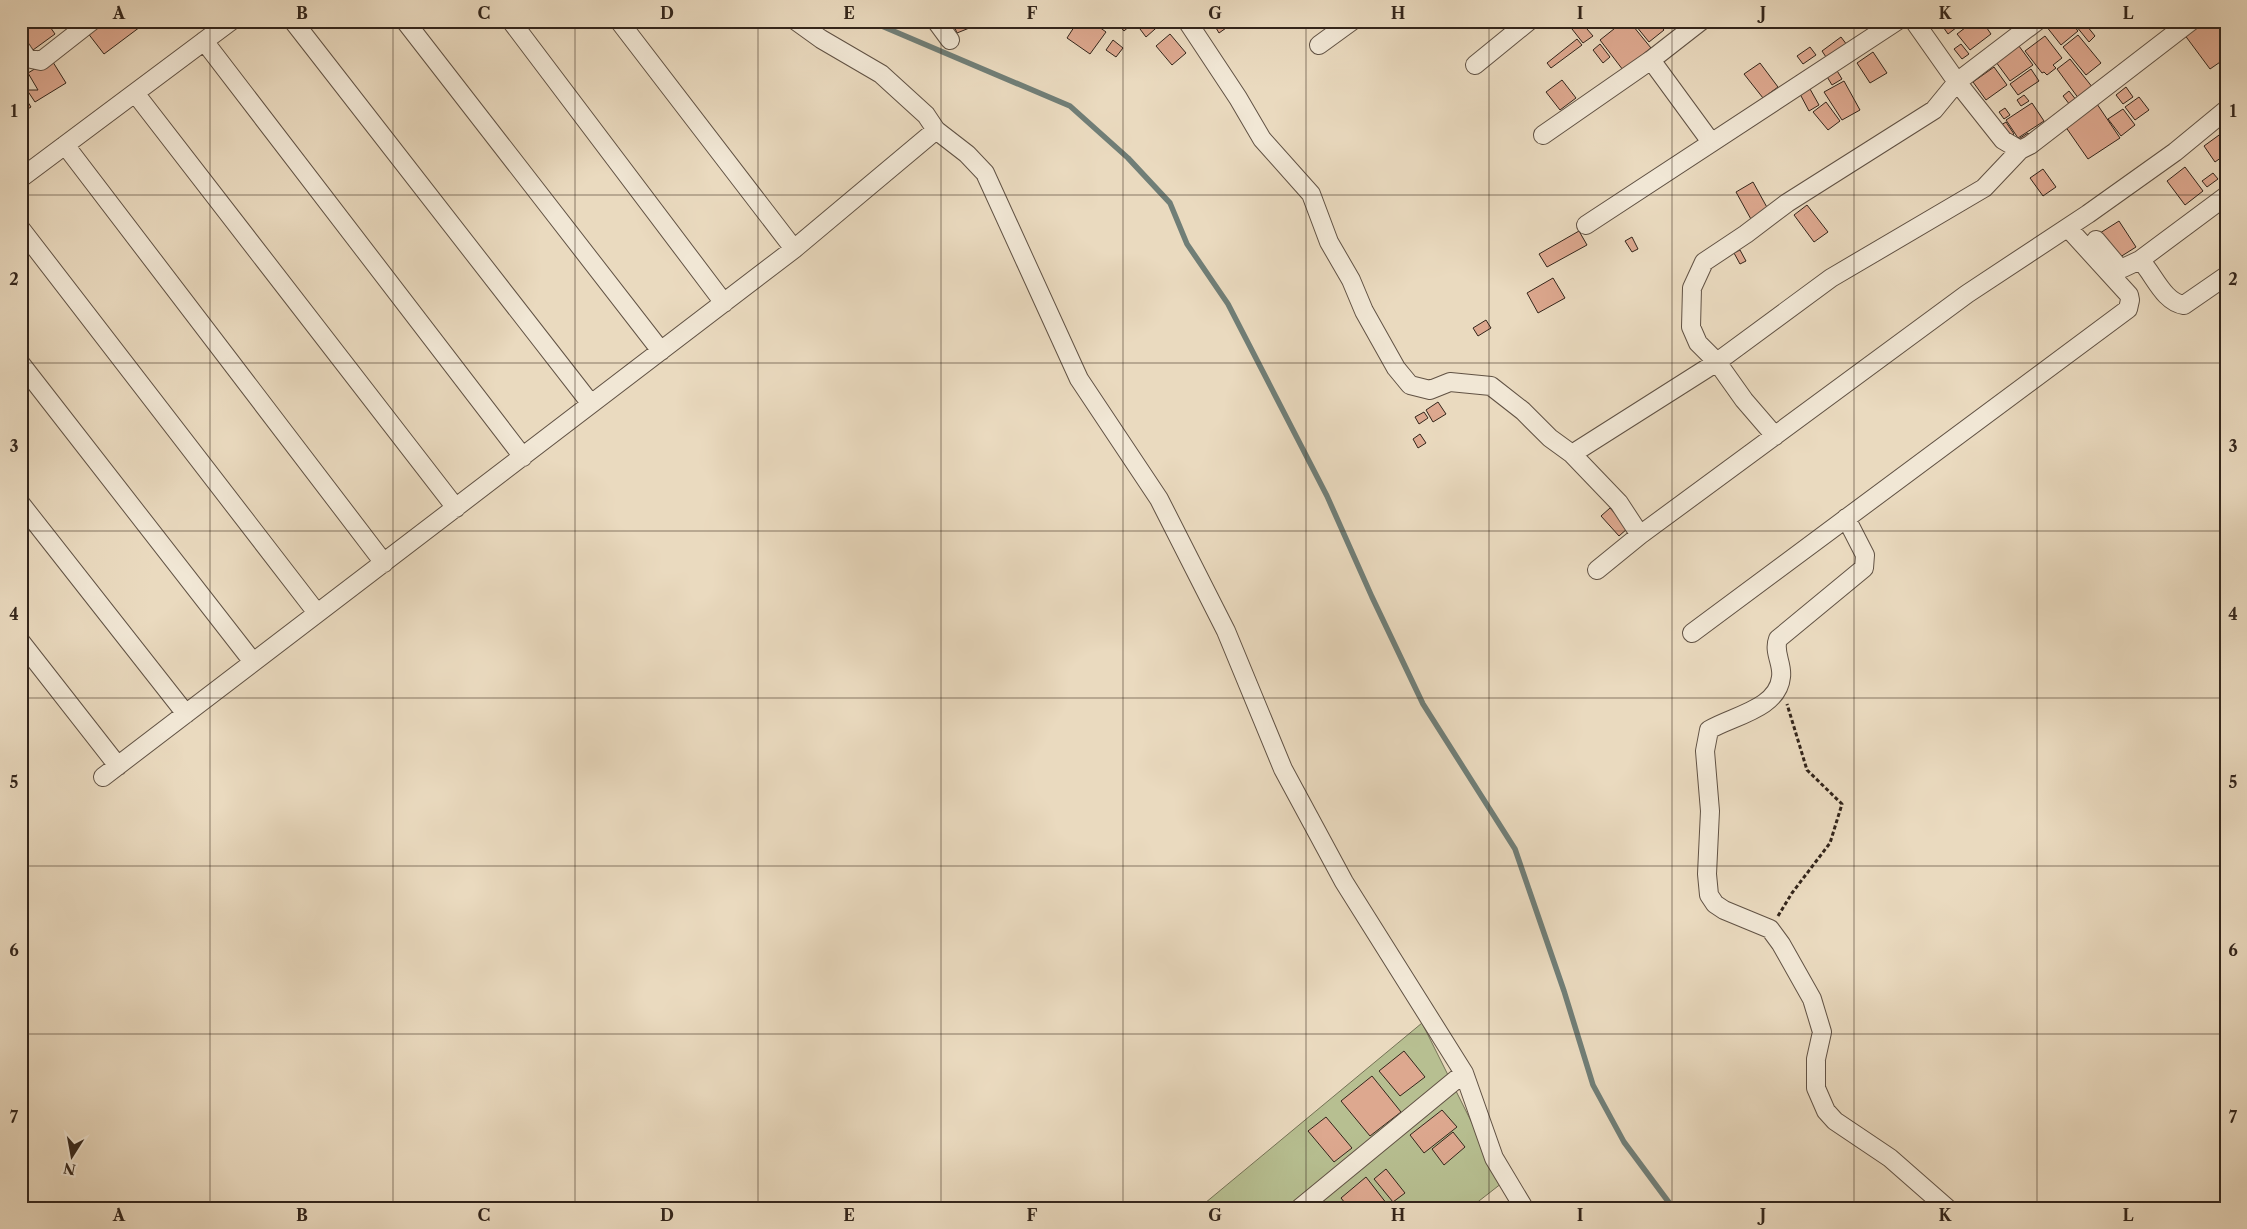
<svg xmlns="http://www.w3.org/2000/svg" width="2247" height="1229" font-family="'Libre Caslon Text',serif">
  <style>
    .green { fill: #b7bf91; stroke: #757256 }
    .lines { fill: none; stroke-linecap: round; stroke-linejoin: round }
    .stream { stroke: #707e77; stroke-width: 5.5 }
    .building { fill: #dda88f; stroke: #33251b }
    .minor-casing { stroke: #615244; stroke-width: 20 }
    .path { stroke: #33251b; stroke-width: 3; stroke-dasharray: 4 2.5; stroke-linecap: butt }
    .minor { stroke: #f1e7d5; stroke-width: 18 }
    .grid { fill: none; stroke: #33251b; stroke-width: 1; stroke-opacity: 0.55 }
    .neatline { fill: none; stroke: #33251b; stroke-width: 2 }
    .grid-label { font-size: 16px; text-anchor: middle; font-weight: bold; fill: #33251b }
  </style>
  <rect width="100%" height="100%" fill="#eadabf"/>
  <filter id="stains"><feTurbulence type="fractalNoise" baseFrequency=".004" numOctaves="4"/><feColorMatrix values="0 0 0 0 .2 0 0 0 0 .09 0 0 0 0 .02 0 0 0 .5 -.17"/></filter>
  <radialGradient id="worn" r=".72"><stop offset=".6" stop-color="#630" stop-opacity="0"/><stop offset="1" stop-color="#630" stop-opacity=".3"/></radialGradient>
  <path class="green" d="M1422 1023 1502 1183 1470 1208H1199Z"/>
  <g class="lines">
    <path class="stream" d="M870 21 1070 106 1128 158 1170 203 1187 244 1228 304 1327 496 1372 597 1423 704 1515 849 1564 991 1593 1085 1624 1142 1673 1208"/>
  </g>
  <path class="building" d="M27 21H46L55 34 33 50 21 33V26Z
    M101 21H148L104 54 87 32Z
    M952 21H984V22L957 33Z
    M1078 21H1091L1106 32 1090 54 1067 38Z
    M1115 21H1130L1132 24 1124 31Z
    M1134 21H1163V22L1146 37Z
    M1212 21H1236L1219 33Z
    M1624 21H1629L1651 48 1623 70 1600 40Z
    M1632 21H1656L1664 30 1649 42Z
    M1939 21H1965L1948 34Z
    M1974 21H1982L1991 34 1970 50 1957 34Z
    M2051 21H2070L2078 31 2061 45 2046 26Z
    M2072 21H2083L2095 36 2089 42Z
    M2202 21H2226V58L2210 69 2184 34Z
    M1581 22 1593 36 1583 43 1572 29Z
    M1170 34 1186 53 1172 65 1156 46Z
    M2078 35 2101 63 2086 75 2063 47Z
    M2045 36 2062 58 2053 65 2056 68 2047 75 2044 72 2042 73 2025 51Z
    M1841 37 1847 45 1828 60 1822 51Z
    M1577 39 1582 45 1551 68 1547 63Z
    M1113 40 1123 48 1116 57 1106 50Z
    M2016 42 2033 65 2010 81 1993 58Z
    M1600 44 1610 57 1603 63 1593 50Z
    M1961 44 1969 54 1962 59 1954 49Z
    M1810 47 1816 55 1803 64 1797 56Z
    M1873 52 1887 73 1870 83 1857 63Z
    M51 59 66 83 35 102 27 90H38L28 73Z
    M2070 59 2093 88 2079 99 2057 69Z
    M1760 63 1778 87 1763 98 1744 74Z
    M1994 67 2007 85 1986 100 1973 82Z
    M1836 69 1842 79 1832 85 1826 75Z
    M2031 69 2039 81 2018 95 2010 84Z
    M1562 80 1576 98 1560 110 1546 92Z
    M1844 81 1860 110 1842 120 1824 92Z
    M2126 87 2133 97 2123 104 2116 95Z
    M1810 89 1819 105 1809 111 1800 94Z
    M2069 91 2077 101 2070 105 2063 96Z
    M2024 95 2029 101 2021 106 2017 100Z
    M24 96 31 107 21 113V97Z
    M2139 97 2149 110 2135 120 2125 107Z
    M1826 102 1840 121 1828 130 1813 112Z
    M2032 103 2044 121 2018 138 2006 120Z
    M2097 104 2120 138 2088 159 2065 126Z
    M2005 108 2010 115 2004 119 1999 112Z
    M2123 109 2135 125 2121 136 2108 119Z
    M2006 122 2014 134 2007 139 1998 127Z
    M2226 130V162L2222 157 2215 162 2204 146Z
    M2028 133 2030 137 2019 144 2017 140Z
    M2185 167 2203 191 2185 205 2167 181Z
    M2043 169 2056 187 2043 196 2030 178Z
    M2213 173 2218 179 2207 187 2202 181Z
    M1753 182 1769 211 1752 221 1736 192Z
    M1807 205 1828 232 1814 242 1794 215Z
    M2119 221 2136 247 2117 259 2100 233Z
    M1579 231 1587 245 1547 267 1539 254Z
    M1632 237 1638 249 1632 252 1625 241Z
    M1740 250 1746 261 1740 264 1734 253Z
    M1553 278 1565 298 1538 313 1527 293Z
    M1486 320 1491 328 1478 336 1473 328Z
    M1438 402 1446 414 1433 422 1426 410Z
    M1424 412 1428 418 1419 424 1415 417Z
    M1420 434 1426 443 1418 448 1413 439Z
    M1610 508 1628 528 1619 536 1601 516Z
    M1404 1051 1425 1077 1400 1096 1379 1071Z
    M1372 1076 1401 1112 1370 1136 1341 1101Z
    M1442 1110 1457 1127 1424 1153 1410 1135Z
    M1326 1117 1352 1148 1334 1162 1308 1131Z
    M1453 1132 1465 1147 1444 1165 1432 1149Z
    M1386 1169 1405 1193 1393 1202 1374 1179Z
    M1366 1177 1387 1204 1382 1208H1349L1341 1198Z"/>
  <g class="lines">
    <defs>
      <path id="minor" d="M293 21 591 404
        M405 21 661 351
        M511 21 724 303
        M619 21 794 249
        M796 21 821 39 881 74 926 115 936 130 967 154 985 173 1079 379 1159 499 1226 631 1283 769 1344 882 1464 1073 1494 1158 1524 1208
        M936 21 950 40
        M1187 21 1238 98 1262 139 1311 194 1329 242 1351 280 1364 311 1396 368 1410 385 1430 390 1450 382 1491 386 1523 411 1550 438 1572 454 1717 362 1831 278 1984 188 2020 150
        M1701 21 1651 60 1711 142
        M1914 21 1957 82 2003 140 2020 150 2030 145 2191 21
        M204 41 523 457
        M1319 45 1352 21
        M21 49 27 58 41 61 92 21
        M1475 65 1529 21
        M135 93 456 508
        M1543 135 1651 60
        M65 145 384 563
        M21 178 231 21
        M1586 225 1897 21
        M21 229 317 613
        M2096 240 2117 265 2123 268 2140 260C2154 274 2163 302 2184 305L2226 276
        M2140 260 2226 196
        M21 364 253 662
        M1775 436 1744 400 1717 362 1698 343 1691 327 1692 288 1704 262 1746 234 1787 203 1934 110 1957 82 2037 21
        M1572 454 1619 503 1640 535
        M21 504 186 714
        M1846 518 1865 555 1864 568 1778 639C1773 652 1783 664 1781 677 1778 709 1732 716 1709 730L1705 751 1710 811 1707 874 1709 895 1715 904 1724 910 1770 929 1781 944 1812 999 1822 1032 1816 1059V1088L1826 1111 1835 1121 1890 1158 1947 1208
        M1597 570 1640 535 1967 294 2088 214 2175 152 2226 110
        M1692 633 2128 309 2130 300 2129 295 2068 228
        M21 642 118 766
        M103 777 794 249 936 130
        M1300 1208 1464 1073"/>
    </defs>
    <use href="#minor" class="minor-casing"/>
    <path class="path" d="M1778 916 1792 893 1830 843 1842 804 1807 770 1787 704"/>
    <use href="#minor" class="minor"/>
  </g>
  <path class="grid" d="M210 21V1208M393 21V1208M575 21V1208M758 21V1208M941 21V1208M1123 21V1208M1306 21V1208M1489 21V1208M1672 21V1208M1854 21V1208M2037 21V1208M21 195H2226M21 363H2226M21 531H2226M21 698H2226M21 866H2226M21 1034H2226"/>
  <rect width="2247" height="1229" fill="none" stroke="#eadabf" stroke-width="55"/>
  <g transform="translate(72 1156) rotate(191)" stroke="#f1e7d5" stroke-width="4" paint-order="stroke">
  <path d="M0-4L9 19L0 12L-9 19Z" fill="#33251b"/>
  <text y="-8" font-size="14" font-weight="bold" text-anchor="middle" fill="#33251b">N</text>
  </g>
  <rect x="28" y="28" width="2192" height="1174" class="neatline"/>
  <g class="grid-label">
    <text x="119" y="19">A</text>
    <text x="302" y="19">B</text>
    <text x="484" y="19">C</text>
    <text x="667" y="19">D</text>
    <text x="849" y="19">E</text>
    <text x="1032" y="19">F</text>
    <text x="1215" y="19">G</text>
    <text x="1398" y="19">H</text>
    <text x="1580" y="19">I</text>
    <text x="1763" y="19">J</text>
    <text x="1945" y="19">K</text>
    <text x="2128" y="19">L</text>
    <text x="14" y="117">1</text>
    <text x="2233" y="117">1</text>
    <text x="14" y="285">2</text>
    <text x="2233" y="285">2</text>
    <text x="14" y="452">3</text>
    <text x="2233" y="452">3</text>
    <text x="14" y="620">4</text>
    <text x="2233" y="620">4</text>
    <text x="14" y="788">5</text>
    <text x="2233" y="788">5</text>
    <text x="14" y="956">6</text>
    <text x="2233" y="956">6</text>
    <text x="14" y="1123">7</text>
    <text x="2233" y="1123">7</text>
    <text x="119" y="1221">A</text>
    <text x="302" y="1221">B</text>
    <text x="484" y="1221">C</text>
    <text x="667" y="1221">D</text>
    <text x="849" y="1221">E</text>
    <text x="1032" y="1221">F</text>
    <text x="1215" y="1221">G</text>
    <text x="1398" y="1221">H</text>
    <text x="1580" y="1221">I</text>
    <text x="1763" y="1221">J</text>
    <text x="1945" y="1221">K</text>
    <text x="2128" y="1221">L</text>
  </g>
  <rect width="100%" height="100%" filter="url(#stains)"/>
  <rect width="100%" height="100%" fill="url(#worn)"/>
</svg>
